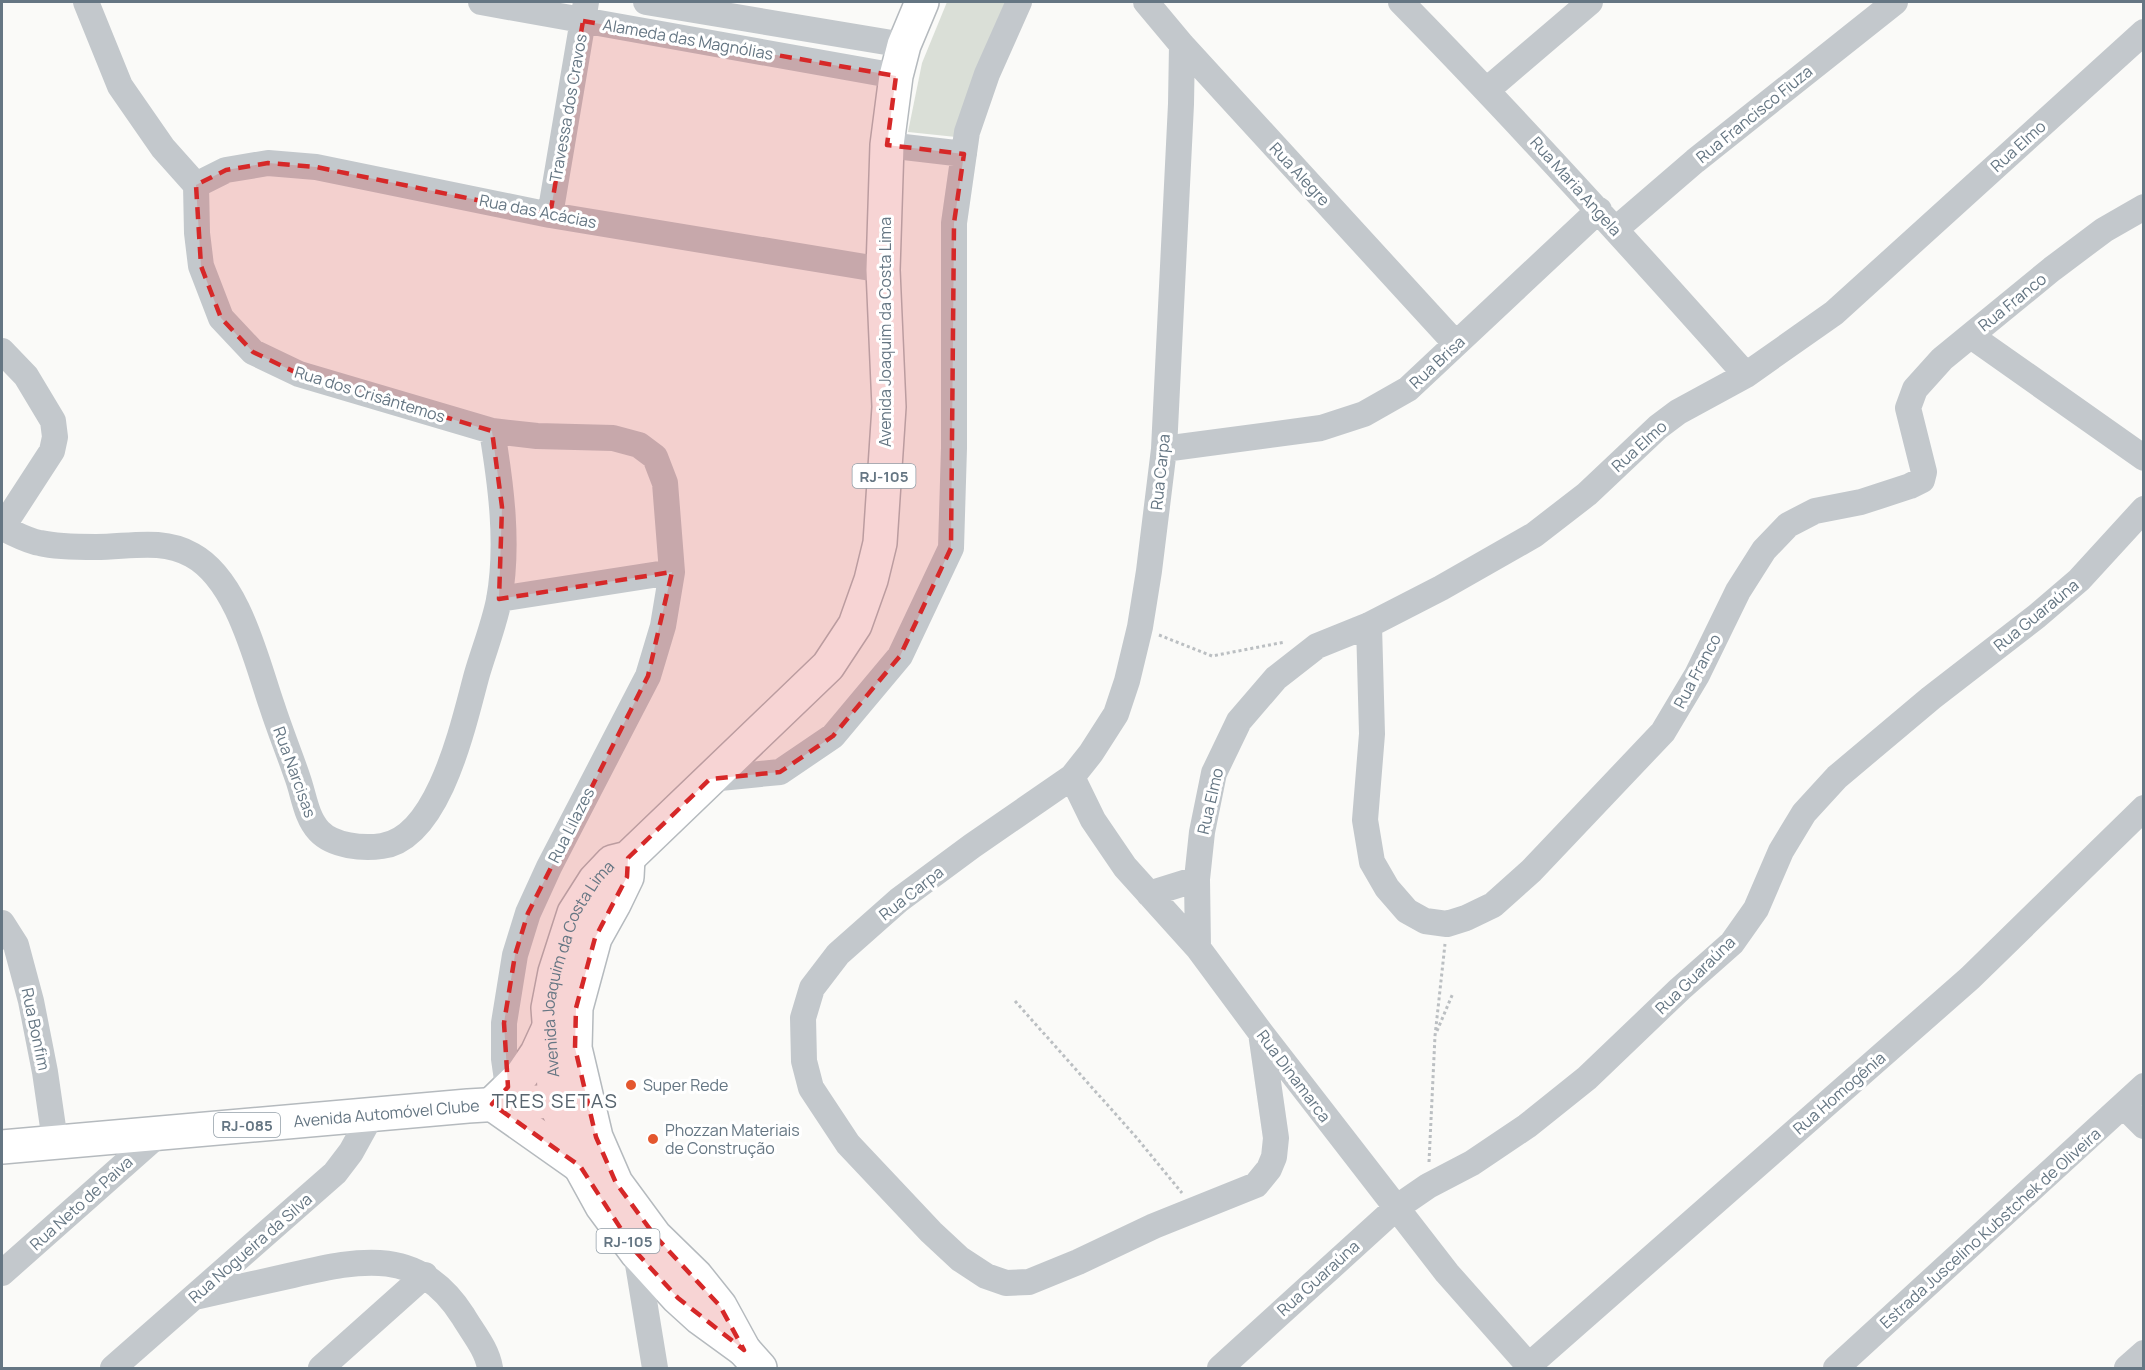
<svg xmlns="http://www.w3.org/2000/svg" width="2145" height="1370" font-family="Manrope,sans-serif">
  <style>
    .green { fill: #dadfd7 }
    .lines { fill: none; stroke-linecap: round; stroke-linejoin: round }
    .major-casing { stroke: #b5babe; stroke-width: 36 }
    .path { stroke: #bbbfc2; stroke-width: 3; stroke-dasharray: 3 3; stroke-linecap: butt }
    .minor { stroke: #c3c8cc; stroke-width: 26 }
    .major { stroke: #fff; stroke-width: 33 }
    .marked { fill: #d62828; fill-opacity: 0.2; stroke: #d62828; stroke-width: 4.5; stroke-dasharray: 12 8; stroke-linejoin: round }
    .poi-dot { fill: #e4572e; stroke: #fff; stroke-width: 2 }
    .labels { text-anchor: middle; dominant-baseline: central; stroke-width: 6; stroke-linejoin: round; paint-order: stroke }
    .shield { fill: #fff; stroke: #939fa8; stroke-width: 1.5 }
    .shield-label { font-size: 15px; font-weight: bold; fill: #657683 }
    .street-label { font-size: 16px; fill: #657683; stroke: #fff }
    .poi-label { font-size: 16px; fill: #657683; stroke: #fff; text-anchor: start }
    .quarter-label { font-size: 20px; letter-spacing: 1.5px; fill: #57646e; stroke: #fff }
  </style>
  <rect width="100%" height="100%" fill="#fafaf8"/>
  <path class="green" d="M947 2H1017L956 137 908 132 922 63Z"/>
  <g class="lines">
    <defs>
      <g id="major">
        <path d="M628 858 627 877 614 904 595 938 576 1008 575 1048 596 1137 616 1183 655 1236 696 1276 720 1306 744 1350 760 1368"/>
        <path d="M492 1104 580 1166"/>
        <path d="M492 1104 522 1075 537 1053 549 1027"/>
        <path id="s1" d="M2 1147 468 1106 555 1101"/>
        <path id="s2" d="M744 1350 700 1318 678 1298 636 1252 602 1206 580 1166 555 1101 548 1008 555 972 574 913 595 880 612 862 628 858 828 666 855 625 871 580 880 543 889 407 883 270 887 145 896 76 904 45 922 2"/>
      </g>
    </defs>
    <use href="#major" class="major-casing"/>
    <path class="path" d="M1159 635 1212 656 1285 642
      M1015 1001 1136 1137 1182 1193
      M1437 1031 1453 993
      M1429 1162 1435 1036 1445 944"/>
    <path class="minor" d="M86 2 120 86 163 148 196 185
      M481 2 896 76
      M646 2 904 45
      M1146 2 1182 45 1456 344
      M1401 2C1520 123 1633 248 1746 375
      M1182 45 1181 104 1164 449 1149 571 1140 627 1127 681 1116 714 1091 753 1072 777 972 846 899 900 838 954 812 988 803 1018 804 1061 811 1088 848 1144 931 1232 960 1259 986 1276 1006 1283 1029 1282 1078 1262 1154 1226 1256 1185 1269 1169 1274 1157 1276 1138 1261 1033
      M1487 90 1590 2
      M887 145 964 154
      M196 185 197 233 201 266 221 318 253 352 299 374 492 431 537 436 613 438 639 445 655 457 665 483 672 572 663 626 648 676 549 867 528 913 515 955 504 1023V1059L508 1087
      M196 185 226 170 268 163 316 167 550 215 883 270
      M550 215 586 2
      M1616 229 1695 161 1895 2
      M1971 336 2144 458
      M2 351 26 376 53 421 55 437 52 451 2 528
      M1164 449 1321 428 1364 414 1408 389 1599 210
      M2 528C14 533 27 541 40 543 57 547 79 547 96 547 129 547 162 538 192 555 238 580 256 660 272 706 280 731 290 755 298 779 304 796 306 817 319 831 333 846 363 849 382 846 440 838 464 721 477 674 484 650 494 625 499 600 509 545 501 485 492 431
      M499 599 672 572
      M1369 625 1372 734 1365 820 1372 862 1387 888 1407 911 1425 921 1447 924 1466 918 1493 905 1531 871 1663 732 1697 675 1738 591 1764 550 1788 525 1815 511 1861 502 1910 486 1922 480 1924 472 1908 408 1915 389 1942 359 2052 269 2104 230 2144 207
      M1072 777 1093 820 1125 867 1198 948 1261 1033 1447 1273 1531 1368
      M710 779 780 772 833 736 900 656 951 548 954 448V223L967 132 987 74 1019 2
      M1149 894 1197 879
      M2 923 16 945 31 1001 45 1072 55 1141
      M1198 948 1197 879 1202 832 1214 773 1239 721 1276 678 1317 646 1369 625 1441 588 1534 535 1587 494 1658 427 1678 412 1746 375 1834 313 2144 32
      M2124 1106 2144 1126
      M636 1252 655 1368
      M2 1273 160 1133
      M199 1296C230 1289 261 1282 293 1275 362 1259 419 1247 463 1316 473 1333 487 1349 490 1368
      M113 1368 335 1173 351 1152 372 1114
      M321 1368 425 1275
      M1220 1368 1396 1208 1428 1186 1472 1163 1527 1126 1587 1078 1680 989 1732 943 1756 909 1781 851 1804 813 1837 777 1931 698 2037 616 2079 580 2144 509
      M1526 1368 1970 978 2144 808
      M1836 1368 2144 1086
      M2127 1368 2144 1353"/>
    <use href="#major" class="major"/>
  </g>
  <path class="marked" d="M583 21 896 76 887 145 964 154 954 223 951 548 900 656 833 736 780 772 710 779 628 858 627 877 595 938 576 1008 575 1048 596 1137 616 1183 655 1236 720 1306 744 1350 678 1298 636 1252 580 1166 492 1104 508 1087 504 1023 515 955 528 913 648 676 672 572 499 599 502 507 492 431 299 374 253 352 221 318 201 266 196 185 226 170 268 163 316 167 550 215Z"/>
  <g class="poi-dot">
    <circle cx="631" cy="1085" r="6"/>
    <circle cx="653" cy="1139" r="6"/>
  </g>
  <g class="labels">
    <g class="shield">
      <rect x="852.5" y="464" width="63" height="24" rx="4.5"/>
      <rect x="214" y="1113" width="66" height="24" rx="4.5"/>
      <rect x="596.5" y="1229" width="63" height="24" rx="4.5"/>
    </g>
    <g class="shield-label">
      <text x="884" y="476">RJ-105</text>
      <text x="247" y="1125">RJ-085</text>
      <text x="628" y="1241">RJ-105</text>
    </g>
    <g class="street-label">
      <text transform="translate(688 39) rotate(10)">Alameda das Magnólias</text>
      <text transform="translate(568 108) rotate(-80)">Travessa dos Cravos</text>
      <text transform="translate(1754 114) rotate(-39)">Rua Francisco Fiuza</text>
      <text transform="translate(2018 146) rotate(-42)">Rua Elmo</text>
      <text transform="translate(1300 174) rotate(47)">Rua Alegre</text>
      <text transform="translate(1576 186) rotate(48)">Rua Maria Angela</text>
      <text transform="translate(538 211) rotate(11)">Rua das Acácias</text>
      <text transform="translate(2012 302) rotate(-39)">Rua Franco</text>
      <text transform="translate(885 332) rotate(-90)">Avenida Joaquim da Costa Lima</text>
      <text transform="translate(1437 362) rotate(-43)">Rua Brisa</text>
      <text transform="translate(370 394) rotate(17)">Rua dos Crisântemos</text>
      <text transform="translate(1639 446) rotate(-42)">Rua Elmo</text>
      <text transform="translate(1160 472) rotate(-84)">Rua Carpa</text>
      <text transform="translate(2036 615) rotate(-39)">Rua Guaraúna</text>
      <text transform="translate(1697 671) rotate(-62)">Rua Franco</text>
      <text transform="translate(295 772) rotate(70)">Rua Narcisas</text>
      <text transform="translate(1210 801) rotate(-77)">Rua Elmo</text>
      <text transform="translate(571 825) rotate(-63)">Rua Lilazes</text>
      <text transform="translate(911 893) rotate(-38)">Rua Carpa</text>
      <text stroke="none"><textPath href="#s2" startOffset="458">Avenida Joaquim da Costa Lima</textPath></text>
      <text transform="translate(1695 975) rotate(-44)">Rua Guaraúna</text>
      <text transform="translate(36 1029) rotate(78)">Rua Bonfim</text>
      <text transform="translate(1294 1076) rotate(53)">Rua Dinamarca</text>
      <text transform="translate(1839 1093) rotate(-41)">Rua Homogênia</text>
      <text stroke="none"><textPath href="#s1" startOffset="386">Avenida Automóvel Clube</textPath></text>
      <text transform="translate(81 1203) rotate(-42)">Rua Neto de Paiva</text>
      <text transform="translate(1990 1228) rotate(-42)">Estrada Juscelino Kubstchek de Oliveira</text>
      <text transform="translate(250 1248) rotate(-41)">Rua Nogueira da Silva</text>
      <text transform="translate(1318 1278) rotate(-42)">Rua Guaraúna</text>
    </g>
    <g class="poi-label">
      <text x="643" y="1085">Super Rede</text>
      <text x="665" y="1130">Phozzan Materiais<tspan x="665" dy="18">de Construção</tspan></text>
    </g>
    <g class="quarter-label">
      <text x="555" y="1100">TRES SETAS</text>
    </g>
  </g>
  <rect width="2145" height="1370" fill="none" stroke="#657683" stroke-width="6"/>
</svg>
